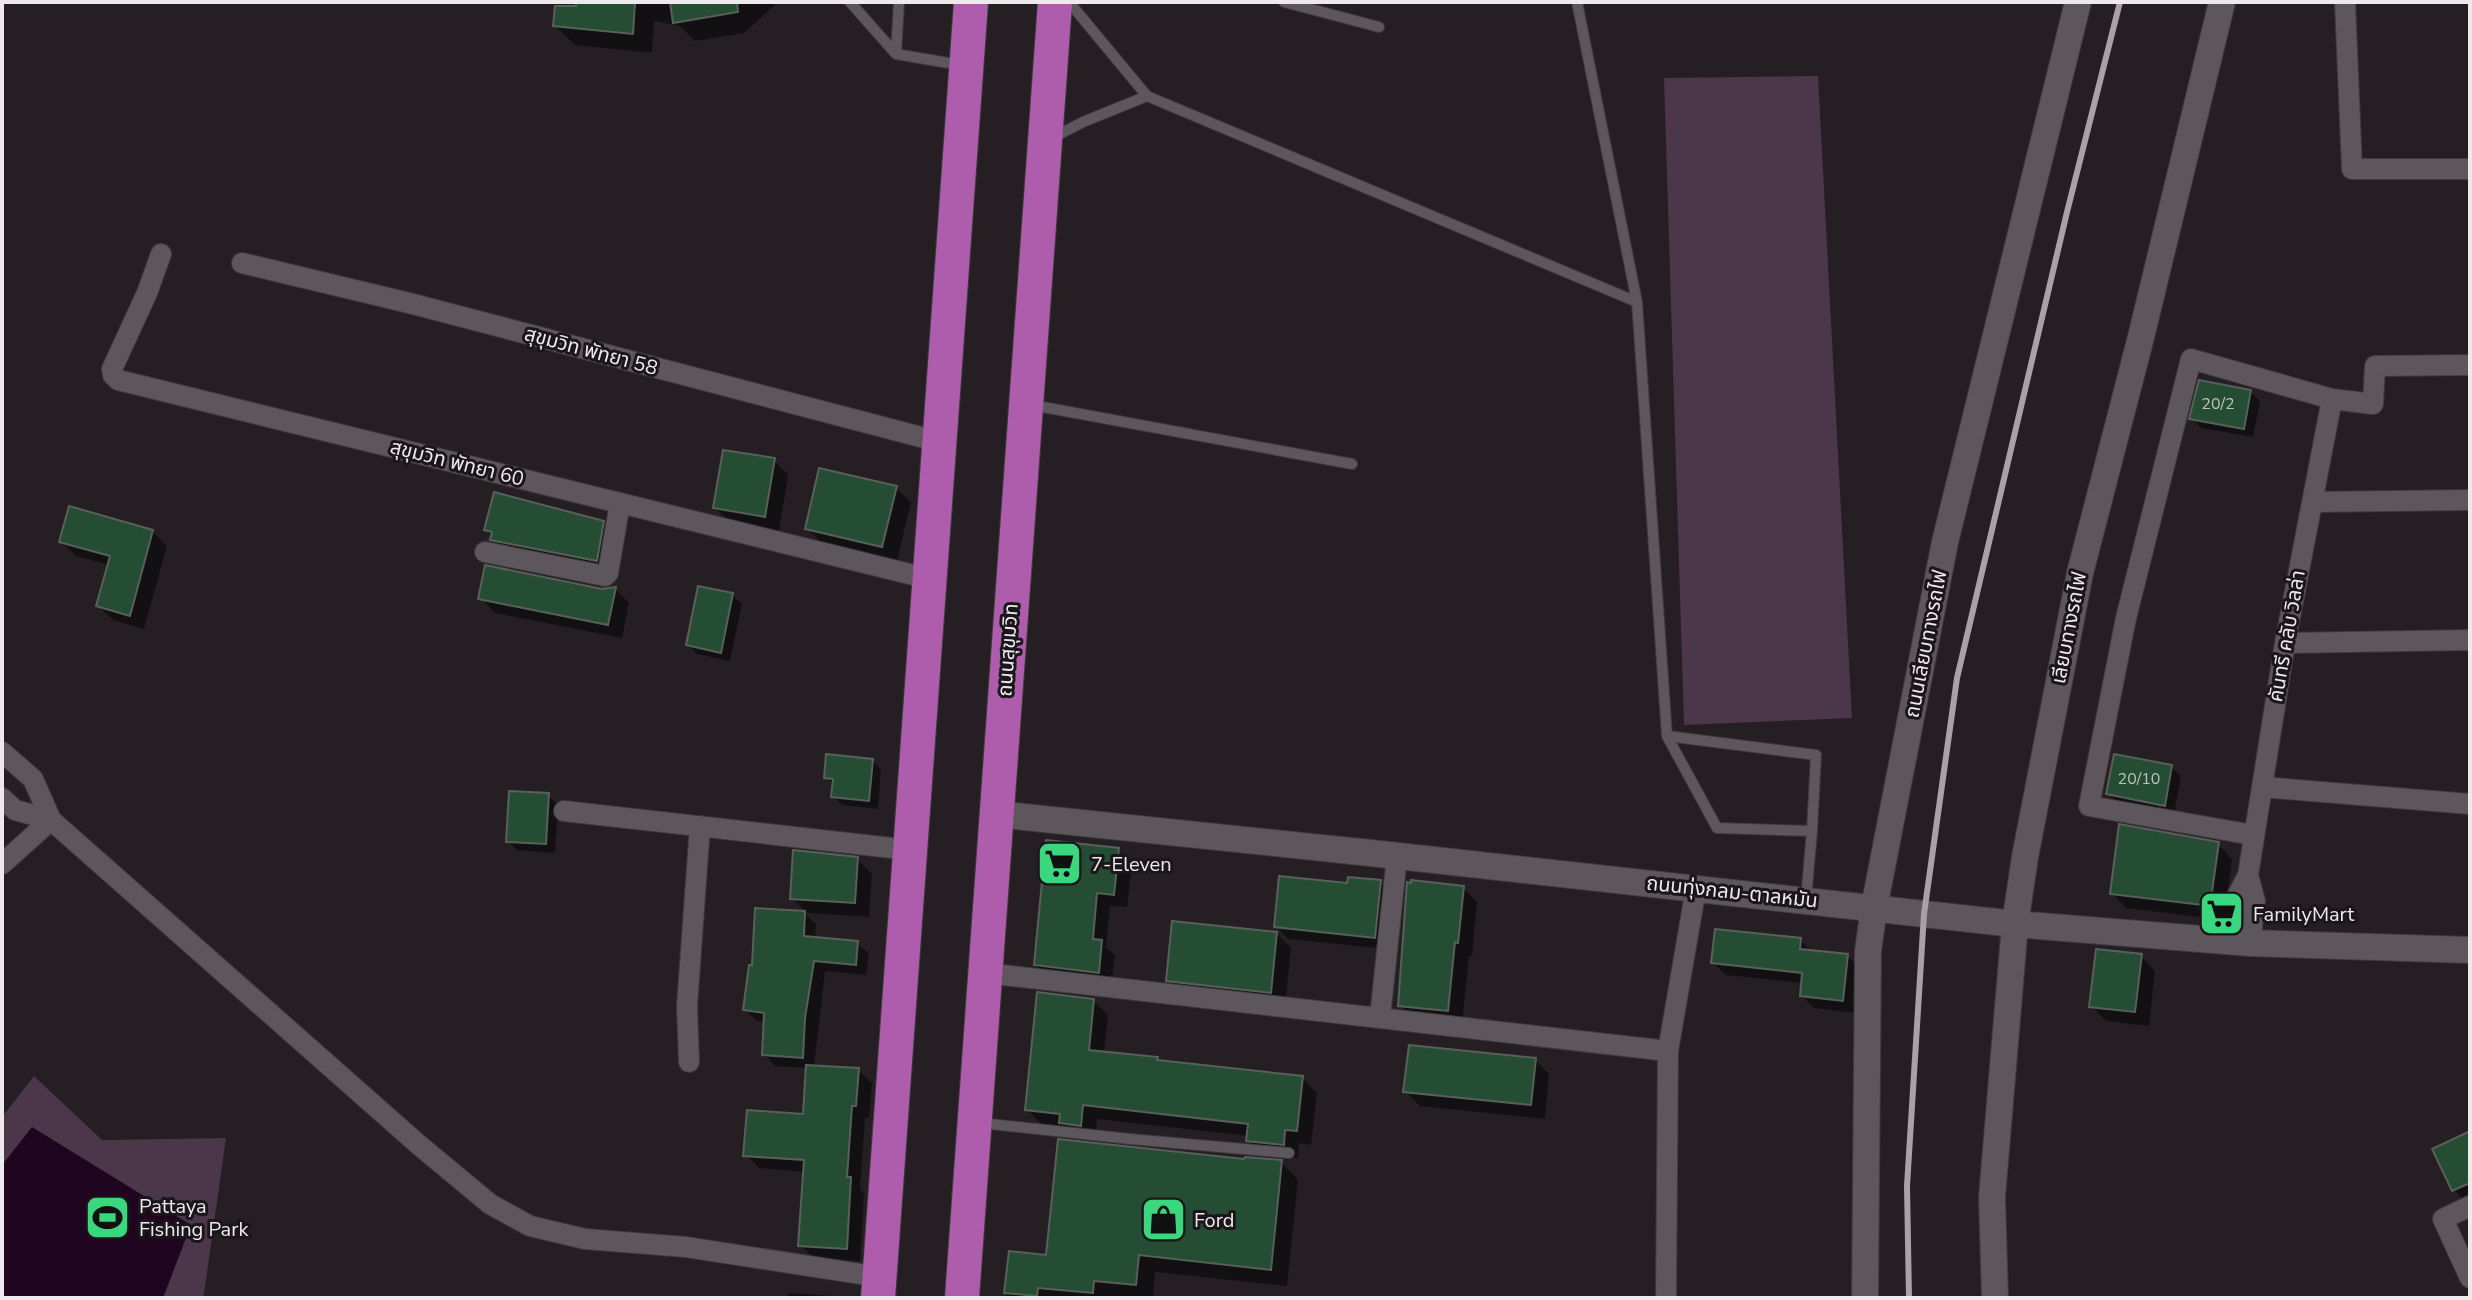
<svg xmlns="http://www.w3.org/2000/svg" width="2472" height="1300" font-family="'Nunito Sans','Noto Sans Thai',sans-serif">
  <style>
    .green { fill: #4b364a }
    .water { fill: #200520 }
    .shadow { fill: #0007 }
    .building { fill: #254d33; stroke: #59605b; stroke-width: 2 }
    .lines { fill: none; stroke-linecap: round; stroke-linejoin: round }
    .service-casing { stroke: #3f3a3e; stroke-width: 12 }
    .minor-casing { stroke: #3f3a3e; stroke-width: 22 }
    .tertiary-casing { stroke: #3f3a3e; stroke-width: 28 }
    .trunk-casing { stroke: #3f3a3e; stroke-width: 36 }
    .service { stroke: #5d565c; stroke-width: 10 }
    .minor { stroke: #5d565c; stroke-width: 20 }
    .tertiary { stroke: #5d565c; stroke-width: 26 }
    .trunk { stroke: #ae5cac; stroke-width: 34 }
    .rail { stroke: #a7a2a7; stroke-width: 6 }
    .labels { text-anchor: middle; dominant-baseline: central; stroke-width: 6; stroke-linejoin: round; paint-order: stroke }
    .number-label { font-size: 16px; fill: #bbc2be }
    .street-label { font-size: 20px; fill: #ede9ed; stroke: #1b161b }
    .poi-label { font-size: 20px; fill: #ede9ed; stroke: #1b161b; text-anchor: start }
  </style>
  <rect width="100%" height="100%" fill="#251f24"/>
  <path class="green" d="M1818 76 1852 718 1684 725 1664 78Z
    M34 1076 102 1140 226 1138 204 1294 201 1298H2V1117Z"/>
  <path class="water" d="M32 1127 191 1225 163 1298H2V1165Z"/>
  <path class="shadow" d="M578 2H778L744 33 695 41 680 26 654 21 652 53 575 45 555 26 578 8Z
    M2250 391 2260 401 2253 437 2201 428 2192 418Z
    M774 460 788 475 779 531 730 522 715 508Z
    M896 488 911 502 897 561 822 543 807 528Z
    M603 523 617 538 611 575 507 554 486 530Z
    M152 531 167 546 144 629 113 620 98 606 109 565 76 556 61 541Z
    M615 589 629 603 622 638 495 613 481 598Z
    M732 595 742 604 730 661 697 654 688 645Z
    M872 760 881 770 878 809 842 805 833 796 834 785 826 777Z
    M2171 767 2181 776 2174 814 2118 803 2108 793Z
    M548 795 558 805 555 853 517 850 508 841Z
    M2218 844 2232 859 2224 920 2126 908 2112 893Z
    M1118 850 1132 863 1127 907 1110 906 1106 947 1115 955 1111 985 1049 978 1036 965Z
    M857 859 872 874 869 917 807 913 792 898Z
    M1380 882 1393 894 1387 949 1288 939 1276 926 1349 885Z
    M1463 888 1477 902 1472 956H1469L1462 1025 1414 1019 1400 1005Z
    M804 913 816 924 815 939 857 943 869 954 866 975 825 971 814 1067 858 1070 872 1083 869 1118H865L860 1189 864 1193 860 1261 814 1258 800 1245 805 1172 759 1168 746 1155 805 1116 808 1068 775 1066 764 1054 766 1022 757 1021 745 1010Z
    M1277 934 1291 948 1285 1006 1183 994 1168 980Z
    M1800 940 1813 952 1848 956 1860 968 1855 1013 1814 1008 1802 996 1803 983 1726 975 1713 963Z
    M2141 956 2155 971 2149 1026 2106 1021 2091 1006Z
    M1093 1000 1108 1015 1104 1053 1157 1059 1161 1063 1302 1078 1317 1093 1311 1145 1299 1143 1298 1158 1263 1155 1248 1140 1249 1136 1097 1119 1095 1139 1076 1137 1065 1126 1041 1124 1027 1109Z
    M1535 1060 1549 1074 1545 1119 1420 1106 1405 1091Z
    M2470 1133V1200L2466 1202 2454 1190Z
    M1246 1161 1281 1162 1298 1180 1287 1286 1155 1272 1153 1298H1006L1011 1253 1047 1257Z
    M788 1293 834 1296 835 1298H788Z"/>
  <path class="building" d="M576 2H635L633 34 553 26 555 6H576Z
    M670 2H737L738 12 673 23Z
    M2199 380 2251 390 2244 429 2189 419Z
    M723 450 775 458 765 517 713 508Z
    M819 468 897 486 882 547 805 529Z
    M494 492 604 521 597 561 490 540 492 532 484 530Z
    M69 506 153 530 130 616 96 606 110 556 59 542Z
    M485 565 602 589 616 587 608 625 478 599Z
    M698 586 733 593 721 653 686 645Z
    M826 754 873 759 869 801 831 797 833 779 824 778Z
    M2114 754 2172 765 2165 806 2106 794Z
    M509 791 549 793 546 844 506 842Z
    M2119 824 2219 842 2210 906 2110 894Z
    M1046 840 1119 848 1114 895 1097 893 1093 939 1102 940 1099 973 1034 965Z
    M793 850 858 857 855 903 790 899Z
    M1279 876 1347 883 1348 877 1381 880 1375 938 1274 927Z
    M1411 880 1464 886 1458 943 1455 942 1448 1011 1398 1006 1407 882 1411 883Z
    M755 908 805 911 804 936 858 941 856 965 814 961 805 1018 803 1058 762 1055 764 1013 743 1010 749 965H752Z
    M1172 921 1277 932 1271 993 1166 981Z
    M1715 929 1801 938 1800 949 1848 954 1843 1001 1800 996 1802 973 1711 963Z
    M2096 949 2142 954 2135 1012 2089 1007Z
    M1037 992 1094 999 1089 1050 1158 1057 1157 1060 1303 1076 1297 1131 1285 1130 1284 1145 1246 1141 1248 1124 1083 1105 1081 1126 1059 1123 1060 1114 1025 1110Z
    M1409 1045 1536 1058 1531 1105 1403 1092Z
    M806 1065 859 1068 856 1106H852L847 1177H851L847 1249 798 1246 804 1160 743 1156 747 1110 803 1114Z
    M2470 1131V1183L2452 1191 2432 1149Z
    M1058 1139 1244 1159 1245 1157 1282 1160 1271 1270 1139 1255 1136 1285 1094 1281 1093 1293 1038 1288 1037 1296 1004 1293 1009 1251 1046 1255Z"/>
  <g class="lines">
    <defs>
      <path id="service" d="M850 2 896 54 960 65
        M1069 2 1147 96 1637 302
        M1284 2 1379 27
        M1577 2 1637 302 1667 736
        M896 54 899 2
        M1054 137 1083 122 1147 96
        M1032 405 1352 464
        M1806 899 1812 831 1717 828 1667 736 1816 755 1812 831
        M980 1123 1130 1139 1289 1153"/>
      <path id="minor" d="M2345 2 2352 169H2470
        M161 254 147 293 112 369 113 375 118 380 930 579
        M242 263 409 303 940 442
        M2312 502 2470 500
        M485 552 605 576 608 573 620 503
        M2285 643 2470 640
        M2 752 33 779 51 820
        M2262 787 2470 804
        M2 798 15 810 51 820
        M564 811 910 850
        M2253 835 2089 806 2126 618 2191 359 2332 399 2373 404 2375 366 2470 365
        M2 864 51 820 419 1145 490 1204 530 1226 585 1239 686 1247 880 1277
        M2248 875 2255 901 2250 943
        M2229 941 2235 900 2248 875 2285 643 2332 399
        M985 973 1668 1051
        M1380 1017 1397 856
        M689 1062 687 1006 700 826
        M2470 1206 2443 1219 2470 1278
        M1666 1298 1668 1051 1696 888"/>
      <path id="tertiary" d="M996 814 1380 854 2015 924 2250 943 2470 950
        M1865 1298 1868 951 1874 908 1945 542 2078 2
        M1995 1298 1992 1197 2015 924 2025 857 2080 573 2141 337 2222 2"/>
      <path id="trunk" d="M878 1298 971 2
        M962 1298 1055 2"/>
    </defs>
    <use href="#service" class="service-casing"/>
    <use href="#minor" class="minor-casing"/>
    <use href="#tertiary" class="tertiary-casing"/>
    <use href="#trunk" class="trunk-casing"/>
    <use href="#service" class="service"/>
    <use href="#minor" class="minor"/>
    <use href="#tertiary" class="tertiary"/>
    <use href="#trunk" class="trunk"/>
    <path class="rail" d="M1909 1298 1907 1186 1924 914 1957 678 2067 212 2120 2"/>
  </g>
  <defs>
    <symbol id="supermarket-square" viewBox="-11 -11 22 22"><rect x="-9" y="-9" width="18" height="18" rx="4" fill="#3bd77f" stroke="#1b161b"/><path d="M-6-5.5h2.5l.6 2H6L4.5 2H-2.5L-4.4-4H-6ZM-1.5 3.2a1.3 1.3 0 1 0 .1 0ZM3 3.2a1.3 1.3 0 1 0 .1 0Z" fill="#111"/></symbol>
    <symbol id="stadium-square" viewBox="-11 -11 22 22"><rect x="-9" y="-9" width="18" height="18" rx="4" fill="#3bd77f" stroke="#1b161b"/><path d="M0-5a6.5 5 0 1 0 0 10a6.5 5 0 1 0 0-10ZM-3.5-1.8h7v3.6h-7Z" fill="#111"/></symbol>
    <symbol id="shop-square" viewBox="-11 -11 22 22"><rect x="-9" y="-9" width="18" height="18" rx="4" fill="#3bd77f" stroke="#1b161b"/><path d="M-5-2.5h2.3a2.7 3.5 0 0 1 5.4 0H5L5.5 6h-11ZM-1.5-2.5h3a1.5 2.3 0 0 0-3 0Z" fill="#111"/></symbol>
  </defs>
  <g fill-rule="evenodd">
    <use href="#supermarket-square" x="1034" y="838" width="51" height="51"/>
    <use href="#supermarket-square" x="2196" y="888" width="51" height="51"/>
    <use href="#stadium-square" x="82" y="1192" width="51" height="51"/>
    <use href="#shop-square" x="1138" y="1194" width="51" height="51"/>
  </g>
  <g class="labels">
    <g class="number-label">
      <text x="2218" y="404">20/2</text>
      <text x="2139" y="779">20/10</text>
    </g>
    <g class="street-label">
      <text transform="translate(591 351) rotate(15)">สุขุมวิท พัทยา 58</text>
      <text transform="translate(457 463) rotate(14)">สุขุมวิท พัทยา 60</text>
      <text transform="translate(2069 628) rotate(-79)">เลียบทางรถไฟ</text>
      <text transform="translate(2287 636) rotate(-80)">คันทรี คลับ วิลล่า</text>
      <text transform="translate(1926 644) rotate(-79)">ถนนเลียบทางรถไฟ</text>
      <text transform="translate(1008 650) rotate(-86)">ถนนสุขุมวิท</text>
      <text transform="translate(1732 892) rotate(6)">ถนนทุ่งกลม-ตาลหมัน</text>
    </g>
    <g class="poi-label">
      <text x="1091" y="864">7-Eleven</text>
      <text x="2253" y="914">FamilyMart</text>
      <text x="139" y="1206">Pattaya<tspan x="139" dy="23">Fishing Park</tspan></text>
      <text x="1194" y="1220">Ford</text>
    </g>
  </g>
  <rect width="2472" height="1300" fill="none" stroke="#ede9ed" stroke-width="8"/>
</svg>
